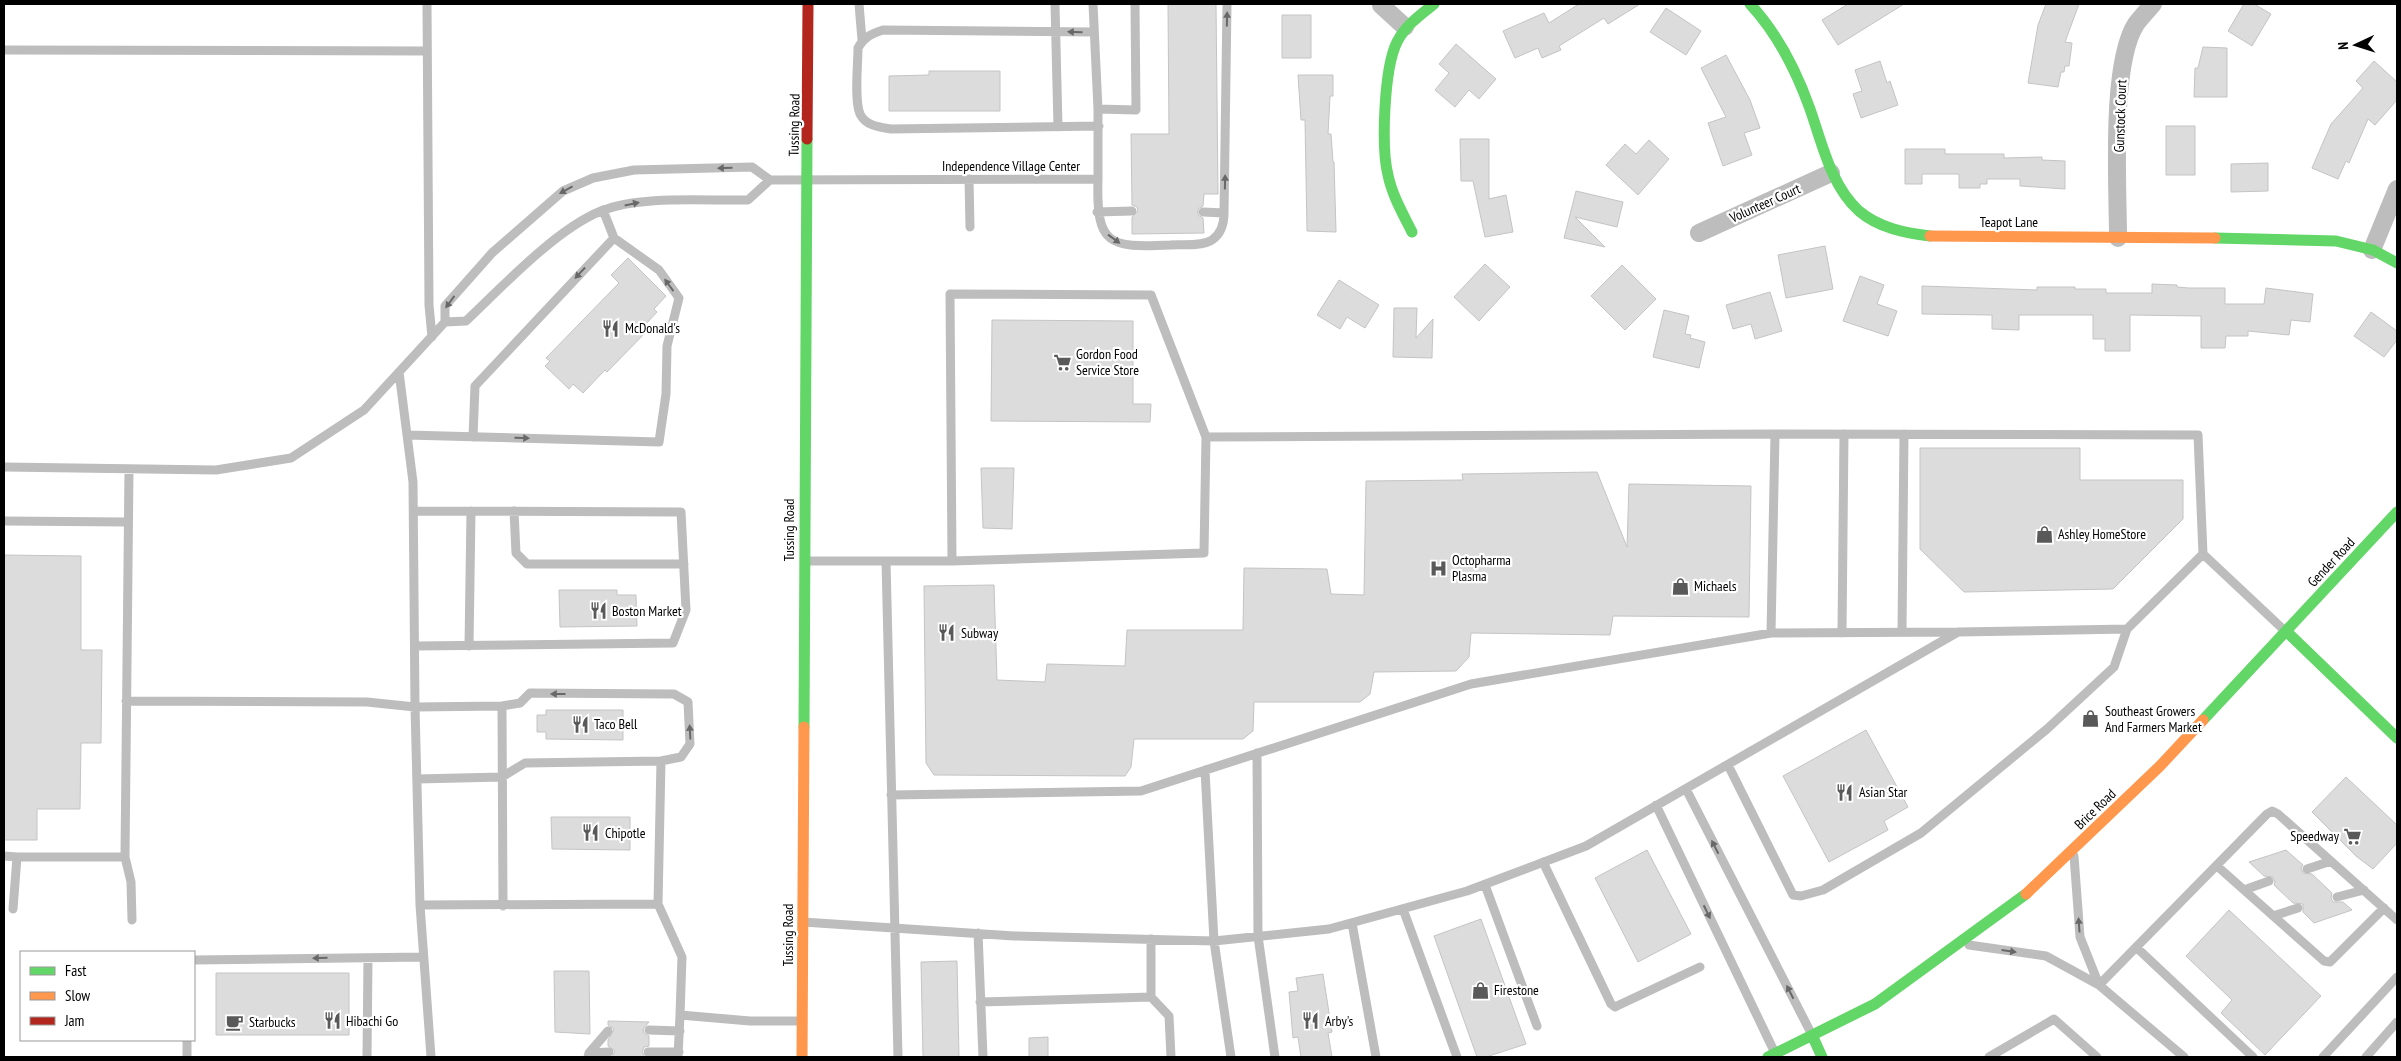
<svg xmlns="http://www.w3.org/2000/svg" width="2401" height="1061" font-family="'PT Sans Narrow',sans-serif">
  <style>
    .building { fill: #dcdcdc; stroke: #c4c4c4 }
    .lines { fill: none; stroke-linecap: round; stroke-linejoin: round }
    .lane { stroke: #bdbdbd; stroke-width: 9 }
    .street { stroke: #bdbdbd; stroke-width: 18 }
    .fast { stroke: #63d668; stroke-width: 11 }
    .slow { stroke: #ff974d; stroke-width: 11 }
    .jam { stroke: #b3261e; stroke-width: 11 }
    .oneway { fill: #686868 }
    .labels { text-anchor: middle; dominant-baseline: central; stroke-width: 4.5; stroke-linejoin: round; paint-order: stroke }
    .street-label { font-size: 14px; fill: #000; stroke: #fff }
    .poi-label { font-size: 14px; fill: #000; stroke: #fff; text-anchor: start }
  </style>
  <rect width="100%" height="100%" fill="#fff"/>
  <path class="building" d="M1168 4H1216L1218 194H1204L1203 206 1198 209V215L1203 218 1204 233 1132 234V217L1138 211 1137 207 1132 205 1131 134H1169Z
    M1579 4H1640L1608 24 1604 18 1559 46 1561 50 1542 58 1538 48 1515 58 1503 31 1544 13 1549 23Z
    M1848 4H1904L1838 45 1822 20Z
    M2046 4H2079L2065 42 2072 43 2069 66H2065L2064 72H2061L2058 87 2028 83 2038 25Z
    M2244 4H2254L2271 14 2252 46 2228 31Z
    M1666 8 1701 31 1686 55 1650 32Z
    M1282 15H1311V58H1282Z
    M1456 44 1496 79 1479 99 1469 90 1455 107 1435 90 1449 73 1439 64Z
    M2203 47 2227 48V97H2194L2195 68H2198Z
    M1726 55 1750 100 1760 128 1744 133 1752 155 1723 166 1708 123 1726 117 1701 68Z
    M1880 61 1887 83 1890 81 1898 105 1861 118 1853 94 1862 91 1855 70Z
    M2374 61 2397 82V100L2375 125 2368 119 2349 163 2346 161 2338 179 2312 168 2331 124 2363 88 2356 81Z
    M929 71H1000V111H889V76L929 75Z
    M1298 75H1333V96H1330L1328 134H1331L1333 162H1334L1336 232 1307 231 1305 120H1301Z
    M2166 126H2195V175H2166Z
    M1460 139H1489V199L1506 195 1513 232 1485 237 1473 181H1461Z
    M1649 140 1669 159 1638 195 1606 165 1625 144 1636 154Z
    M1905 149H1945V154H2004V158L2042 157V160L2065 161V189L2020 186V179H1987V184H1980V188H1959V174H1922V184H1905Z
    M2268 163V191L2231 192V164Z
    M1576 191 1623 202 1617 227 1575 217 1605 247 1564 238Z
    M1825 246 1833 289 1786 298 1778 255Z
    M628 258 666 296 654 309 657 312 644 326 648 330 607 372 605 370 583 393 573 384 569 389 545 366 550 361 546 358 619 283 611 275Z
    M1485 264 1510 287 1479 321 1454 297Z
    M1622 265 1656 299 1625 330 1591 296Z
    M1860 276 1884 285 1877 304 1897 311 1888 336 1843 321Z
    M1339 280 1379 305 1365 328 1347 317 1340 329 1317 315Z
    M2152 284 2177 285V287L2189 288H2225V304H2264L2266 288 2313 294 2310 322 2291 320 2289 335 2248 331V336H2226L2225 348H2201V316L2130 315V351H2105V339H2093V315H2019V330L1992 329V315L1922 314V286L2037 290V287H2075V289H2106V293H2152Z
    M1770 292 1782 331 1755 339 1751 324 1733 329 1726 305Z
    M1394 308H1417L1416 338 1433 319 1432 358 1393 357Z
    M1664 310 1689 316 1685 334 1691 335 1690 338 1705 342 1699 368 1653 357Z
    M2371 312 2397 331V340L2384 357 2354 336Z
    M992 320 1133 321V404H1151L1150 422 991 421Z
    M1920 448H2080V480H2183V519L2113 589 1964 592 1920 549Z
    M981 468H1014L1012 529 983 528Z
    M1597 472 1627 547 1629 484 1751 486 1749 617 1613 616 1610 635 1471 633 1469 657 1456 671 1374 672 1370 694 1360 702H1254L1253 731 1243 739H1134L1131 767 1125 776 934 775 926 763 924 586 994 585 997 680 1045 682 1047 664 1125 666 1127 630H1243L1244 568 1327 569 1331 594 1364 595 1366 481 1463 480 1462 474Z
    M4 555 81 556V650H102L101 743H81L80 809H37V840H4Z
    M559 590H617V595H636L637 626 560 627Z
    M546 710H623V740L546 739V732H537V715H546Z
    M1866 730 1908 807 1884 821 1888 830 1829 862 1783 776Z
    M2346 777 2397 825V843L2373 869 2356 856 2312 812Z
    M551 817H630V850L552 849Z
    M1647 850 1691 934 1638 962 1595 878Z
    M2286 850 2303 865 2301 868 2303 873 2312 874 2332 893 2331 898 2333 902H2343L2352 910 2314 923 2303 912V904L2293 903 2274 885 2275 882 2273 877 2264 876 2249 862Z
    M2229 910 2321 996 2265 1055 2221 1013 2232 1000 2186 956Z
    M1481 919 1526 1044 1486 1057H1477L1434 936Z
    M957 961 959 1057H923L921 962Z
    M554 971H589L590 1034 555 1032Z
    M216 973H349V1035H216Z
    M1323 974 1332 1032 1328 1033 1332 1057H1301L1298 1037 1293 1038 1289 992 1298 991 1296 978Z
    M608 1021 649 1022 643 1029 644 1033 649 1036V1046L644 1047 642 1052 645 1057H612L615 1051 608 1046V1040L614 1029 608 1025Z
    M1048 1037V1057H1029V1038Z"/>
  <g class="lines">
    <path class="lane" d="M427 4 429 305 432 337
      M859 4 862 40
      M1055 4 1058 127
      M1093 32 883 30C871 34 864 37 858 48 858 64 854 100 860 114 866 126 879 127 891 129L1099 126
      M4 50 426 51
      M1098 109 1136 110 1135 4
      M969 179 970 227
      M1098 179C1096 245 1108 248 1170 245 1182 244 1201 247 1212 240 1221 234 1224 223 1224 213L1227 4
      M770 180 748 200C705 201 640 195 601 211 556 229 502 287 466 321L445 322V306L492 253 563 191 593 178 634 170 752 167 770 180 1098 179V109L1093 4
      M1097 212 1132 211
      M1203 212 1224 213
      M399 372 413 482 415 707 420 905 431 1057
      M407 435 659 442 666 394 667 346 679 298 659 270 614 238 603 210
      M473 437 475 386 614 238
      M4 467 216 470 291 458 364 410 445 322
      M129 469 125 857 131 882 132 920
      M414 511 681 512 686 610 673 643 415 646
      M514 511 516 553 527 564H684
      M4 521 127 522
      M805 561H952L950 294 1151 295 1206 437 1775 434 2198 435 2203 554 2284 630
      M886 561 898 1057
      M952 561 1204 553 1206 437
      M1902 632 1904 434
      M1771 633 1775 434
      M1842 633 1844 434
      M469 646 471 511
      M126 701 367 702 415 707 502 706 520 703 530 693 674 694 688 702 690 744 681 757 661 761 525 763 502 777 417 779
      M502 706 503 906
      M1257 753 1258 936 1275 1057
      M1728 765 1793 895 1801 896 1823 890 1921 833 2047 729 2114 667 2127 629
      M1205 770 1214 941 1231 1057
      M1686 789 1811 1033
      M891 795 1141 791 1471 684 1771 633 1958 632
      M1656 805 1774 1051
      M4 856 17 857
      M1543 862 1611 1004 1615 1007 1619 1005 1700 967
      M2217 866 2324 961 2330 962 2384 908
      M2307 869 2331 861
      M1485 885 1537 1026
      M2244 890 2269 881
      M2337 897 2364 890
      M658 904 661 761
      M420 905 658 904 682 957 680 1015 750 1021H802
      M13 909 17 857H125
      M1403 909 1457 1057
      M2273 916 2298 908
      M803 922 1014 936 1214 941 1329 929 1467 891 1586 846 1958 632 2127 629 2203 554
      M1352 923 1376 1057
      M978 933 983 1057
      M1151 939V997L1169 1016 1171 1057
      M1969 945 2046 956 2099 985 2080 937 2074 856
      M2137 948 2253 1057
      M194 960 423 957
      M980 1002 1151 997
      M649 1030 680 1031
      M648 1052H679
      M589 1053 609 1052
      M187 1057V1040
      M367 1057 368 958
      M588 1057 589 1053 608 1031
      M678 1057 680 1015
      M1989 1057 2054 1019 2097 1057
      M2184 1057 2099 985 2267 814 2272 811 2278 814 2397 920
      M2323 1057 2397 977
      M2366 1057 2397 1022"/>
    <path class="street" d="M1381 5 1405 27
      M1699 233 1831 173
      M2118 238C2118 187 2110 64 2136 24 2141 17 2148 10 2153 4
      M2372 250 2397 189"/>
    <path class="fast" d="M1750 4C1778 34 1796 70 1810 109 1822 143 1831 186 1859 211 1879 228 1905 233 1930 236
      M1412 232C1403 214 1392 195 1388 175 1381 147 1384 68 1397 42 1405 26 1420 15 1434 4
      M2215 238 2336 241 2373 250 2397 263
      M2286 631 2397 738
      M2203 720 2397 512
      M804 727 807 139
      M1812 1035 1822 1057
      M1768 1057 1875 1004 2026 894"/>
    <path class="slow" d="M1930 236 2215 238
      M2026 894 2160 766 2203 720
      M802 1057 804 727"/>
    <path class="jam" d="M807 139 808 4"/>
  </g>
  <defs><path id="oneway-solid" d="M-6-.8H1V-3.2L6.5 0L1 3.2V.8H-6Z" transform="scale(1.25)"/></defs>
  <g class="oneway">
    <use href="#oneway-solid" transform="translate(1227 19) rotate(-89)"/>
    <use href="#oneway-solid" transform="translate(1075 32) rotate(-179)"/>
    <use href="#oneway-solid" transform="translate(725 168) rotate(179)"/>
    <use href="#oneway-solid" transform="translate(1225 182) rotate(-89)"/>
    <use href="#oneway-solid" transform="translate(566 190) rotate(151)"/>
    <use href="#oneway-solid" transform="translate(632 204) rotate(-12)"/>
    <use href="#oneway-solid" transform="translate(1114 239) rotate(36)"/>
    <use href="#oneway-solid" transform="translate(580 273) rotate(133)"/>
    <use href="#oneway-solid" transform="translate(669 285) rotate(-126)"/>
    <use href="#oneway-solid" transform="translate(450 302) rotate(126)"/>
    <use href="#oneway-solid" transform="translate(522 438) rotate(2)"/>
    <use href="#oneway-solid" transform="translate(558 694) rotate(-180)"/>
    <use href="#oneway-solid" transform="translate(690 732) rotate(-93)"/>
    <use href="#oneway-solid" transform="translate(1715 847) rotate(-117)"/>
    <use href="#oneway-solid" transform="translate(1707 912) rotate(64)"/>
    <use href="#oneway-solid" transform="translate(2079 925) rotate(-94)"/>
    <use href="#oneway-solid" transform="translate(2009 951) rotate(8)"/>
    <use href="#oneway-solid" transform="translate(320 958) rotate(179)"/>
    <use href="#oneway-solid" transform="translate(1790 992) rotate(-117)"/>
  </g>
  <defs>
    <symbol id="restaurant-bare" viewBox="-9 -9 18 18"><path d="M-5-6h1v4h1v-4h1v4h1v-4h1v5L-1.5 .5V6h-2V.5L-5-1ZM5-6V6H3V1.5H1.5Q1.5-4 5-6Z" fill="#595959" stroke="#fff" stroke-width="2.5" paint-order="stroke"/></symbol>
    <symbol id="supermarket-bare" viewBox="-9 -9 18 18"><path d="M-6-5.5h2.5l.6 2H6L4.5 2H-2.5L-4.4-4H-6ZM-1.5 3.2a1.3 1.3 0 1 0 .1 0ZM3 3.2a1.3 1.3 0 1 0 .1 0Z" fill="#595959" stroke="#fff" stroke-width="2.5" paint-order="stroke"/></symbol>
    <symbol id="shop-bare" viewBox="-9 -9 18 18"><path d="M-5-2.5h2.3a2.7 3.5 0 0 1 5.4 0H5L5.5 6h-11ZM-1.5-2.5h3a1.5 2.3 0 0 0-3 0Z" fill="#595959" stroke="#fff" stroke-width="2.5" paint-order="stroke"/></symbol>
    <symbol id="hospital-bare" viewBox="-9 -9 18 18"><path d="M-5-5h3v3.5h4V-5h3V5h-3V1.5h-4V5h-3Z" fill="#595959" stroke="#fff" stroke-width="2.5" paint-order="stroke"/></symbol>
    <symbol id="cafe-bare" viewBox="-9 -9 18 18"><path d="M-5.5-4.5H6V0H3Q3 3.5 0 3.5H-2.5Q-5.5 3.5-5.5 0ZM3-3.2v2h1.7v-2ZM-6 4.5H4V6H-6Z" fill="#595959" stroke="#fff" stroke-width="2.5" paint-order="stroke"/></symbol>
  </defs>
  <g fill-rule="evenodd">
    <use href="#restaurant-bare" x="598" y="316" width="25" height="25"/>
    <use href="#supermarket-bare" x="1050" y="350" width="25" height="25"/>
    <use href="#shop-bare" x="2032" y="522" width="25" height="25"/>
    <use href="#hospital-bare" x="1426" y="556" width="25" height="25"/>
    <use href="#shop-bare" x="1668" y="574" width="25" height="25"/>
    <use href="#restaurant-bare" x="586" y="598" width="25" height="25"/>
    <use href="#restaurant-bare" x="934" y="620" width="25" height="25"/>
    <use href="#shop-bare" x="2078" y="706" width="25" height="25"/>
    <use href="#restaurant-bare" x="568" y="712" width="25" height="25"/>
    <use href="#restaurant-bare" x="1832" y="780" width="25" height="25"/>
    <use href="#restaurant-bare" x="578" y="820" width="25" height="25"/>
    <use href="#supermarket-bare" x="2340" y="824" width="25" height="25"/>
    <use href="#shop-bare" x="1468" y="978" width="25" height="25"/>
    <use href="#restaurant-bare" x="320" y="1008" width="25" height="25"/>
    <use href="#restaurant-bare" x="1298" y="1008" width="25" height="25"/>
    <use href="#cafe-bare" x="222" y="1010" width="25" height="25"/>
  </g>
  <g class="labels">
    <g class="street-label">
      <text transform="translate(2120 116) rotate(-88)">Gunstock Court</text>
      <text transform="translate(794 125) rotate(-89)">Tussing Road</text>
      <text x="1011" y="166">Independence Village Center</text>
      <text transform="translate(1765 203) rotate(-24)">Volunteer Court</text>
      <text x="2009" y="222">Teapot Lane</text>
      <text transform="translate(789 530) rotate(-90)">Tussing Road</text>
      <text transform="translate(2331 562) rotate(-47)">Gender Road</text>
      <text transform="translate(2095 809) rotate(-44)">Brice Road</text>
      <text transform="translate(788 935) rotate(-90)">Tussing Road</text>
    </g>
    <g class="poi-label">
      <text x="625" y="328">McDonald's</text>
      <text x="1076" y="354">Gordon Food<tspan x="1076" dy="16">Service Store</tspan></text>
      <text x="2058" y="534">Ashley HomeStore</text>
      <text x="1452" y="560">Octopharma<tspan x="1452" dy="16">Plasma</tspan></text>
      <text x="1694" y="586">Michaels</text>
      <text x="612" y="611">Boston Market</text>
      <text x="961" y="633">Subway</text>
      <text x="2105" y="711">Southeast Growers<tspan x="2105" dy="16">And Farmers Market</tspan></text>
      <text x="594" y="724">Taco Bell</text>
      <text x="1859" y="792">Asian Star</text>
      <text x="605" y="833">Chipotle</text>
      <text x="2339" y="836" text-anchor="end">Speedway</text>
      <text x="1494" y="990">Firestone</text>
      <text x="346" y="1021">Hibachi Go</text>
      <text x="1325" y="1021">Arby's</text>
      <text x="249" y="1022">Starbucks</text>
    </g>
  </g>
  <rect width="2401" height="1061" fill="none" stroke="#000000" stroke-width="10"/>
  <rect x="20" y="951" width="175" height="90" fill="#ffffff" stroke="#999999"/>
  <rect x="30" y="967" width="25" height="8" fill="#63d668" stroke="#999999"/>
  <text x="65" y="976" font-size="15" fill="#000000">Fast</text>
  <rect x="30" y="992" width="25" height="8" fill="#ff974d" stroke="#999999"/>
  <text x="65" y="1001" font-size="15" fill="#000000">Slow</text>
  <rect x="30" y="1017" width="25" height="8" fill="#b3261e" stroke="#999999"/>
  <text x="65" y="1026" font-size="15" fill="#000000">Jam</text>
  <g transform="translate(2356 45) rotate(266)" stroke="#ffffff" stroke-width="4" paint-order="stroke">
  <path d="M0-4L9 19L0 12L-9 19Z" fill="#000000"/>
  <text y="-8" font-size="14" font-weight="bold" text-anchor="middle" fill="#000000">N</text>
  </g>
</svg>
